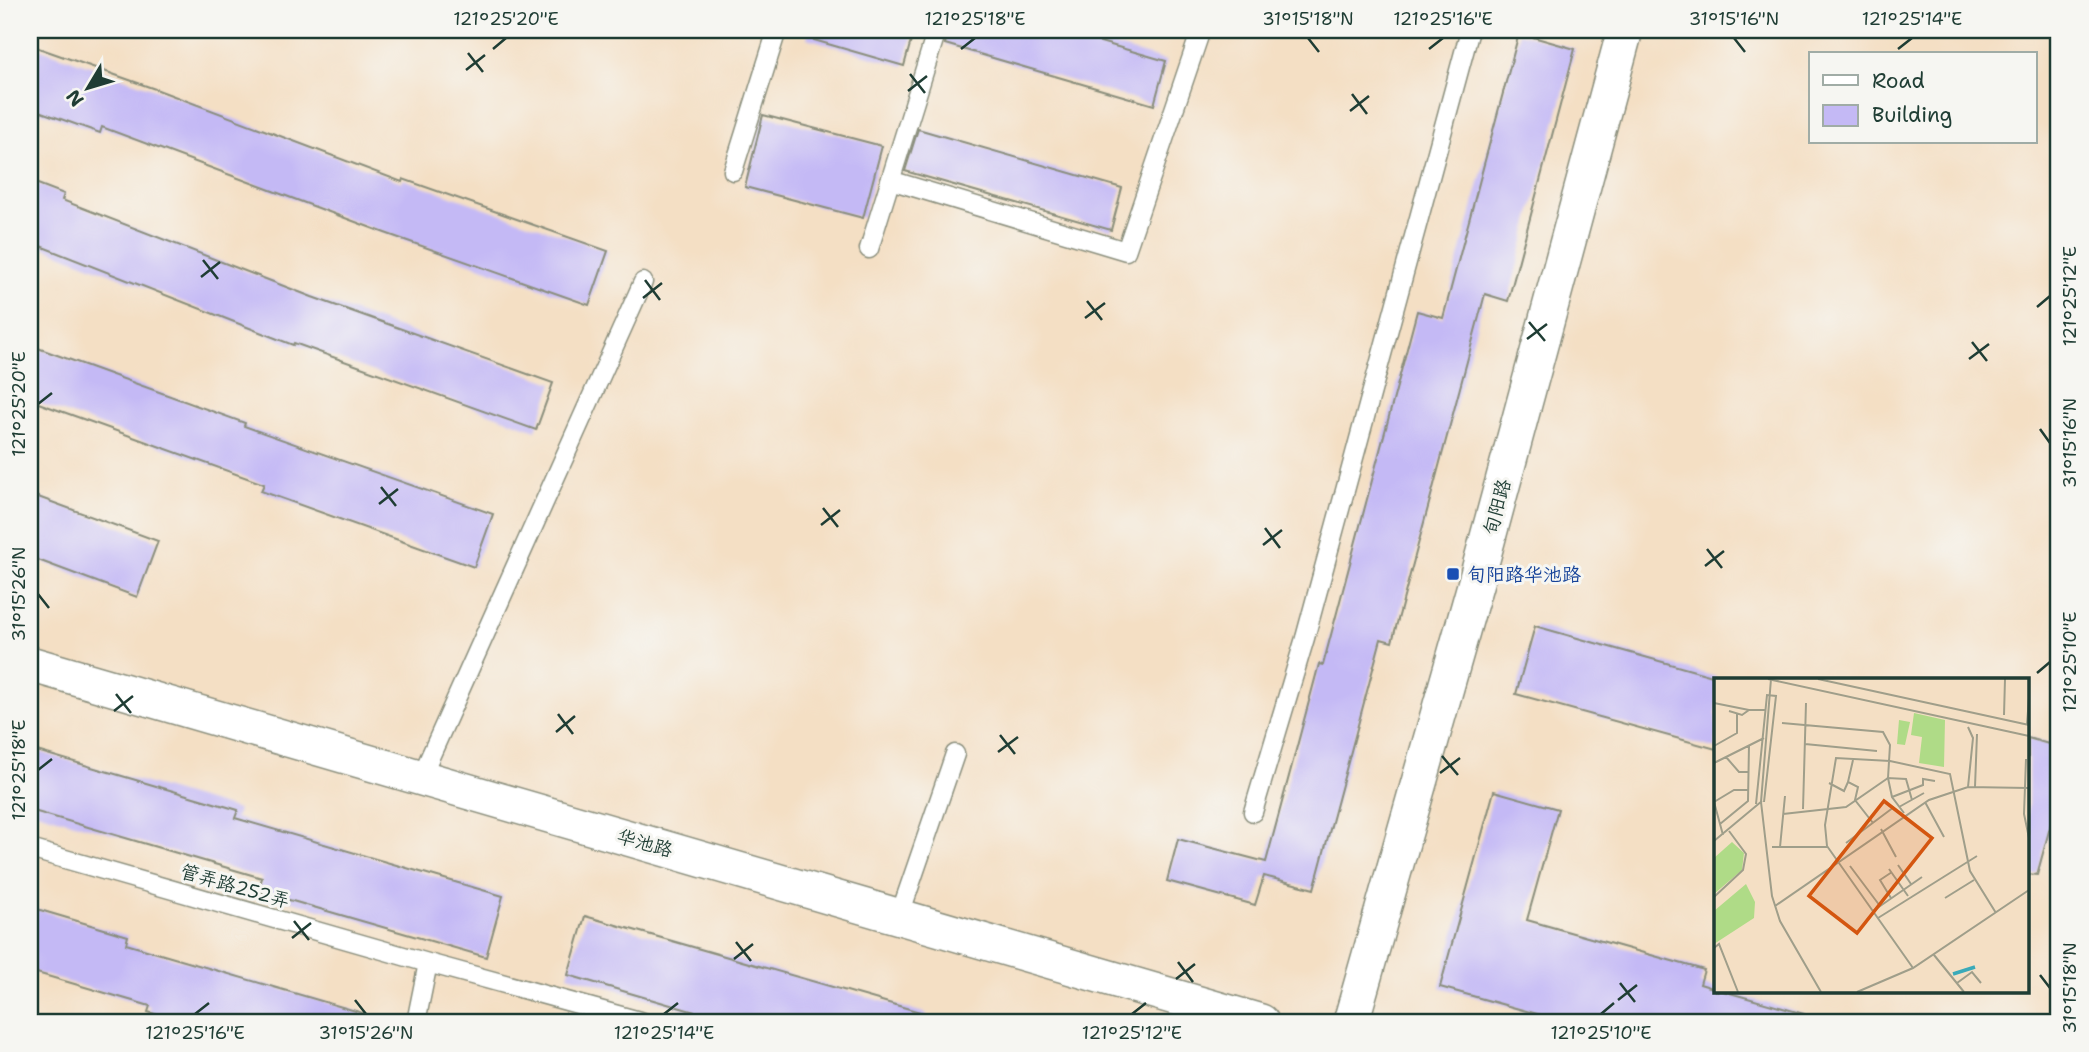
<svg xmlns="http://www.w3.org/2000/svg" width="2089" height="1052" font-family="'Shantell Sans','LXGW WenKai TC',sans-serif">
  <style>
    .building { fill: #c4b9f5 }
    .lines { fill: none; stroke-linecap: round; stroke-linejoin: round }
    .service-casing { stroke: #8a8e7c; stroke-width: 21 }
    .minor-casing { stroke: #8a8e7c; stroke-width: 38 }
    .service { stroke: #fff; stroke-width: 18 }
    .minor { stroke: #fff; stroke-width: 35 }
    .ticks { fill: none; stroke: #1f3d34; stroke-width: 2.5 }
    .transit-dot { fill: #1a4fb4; stroke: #f6f6f2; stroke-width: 2.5 }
    .labels { text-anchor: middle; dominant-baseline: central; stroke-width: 6; stroke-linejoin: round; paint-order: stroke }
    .street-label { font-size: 19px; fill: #1f3d34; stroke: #f6f6f2 }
    .transit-label { font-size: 19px; fill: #164399; stroke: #f6f6f2; text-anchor: start }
    .inset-river { fill: none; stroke: #3aaab9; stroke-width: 3.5 }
    .inset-road { fill: none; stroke: #9f9e8a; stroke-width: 2 }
    .view { fill: #d45610; fill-opacity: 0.15; stroke: #d45610; stroke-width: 3.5 }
    .inset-edge { fill: none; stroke: #1f3d34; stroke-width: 3.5 }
    .neatline { fill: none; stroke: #1f3d34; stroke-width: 2.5 }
    .ticks-label { font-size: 18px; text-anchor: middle; fill: #1f3d34 }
  </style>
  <rect width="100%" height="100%" fill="#f6f6f2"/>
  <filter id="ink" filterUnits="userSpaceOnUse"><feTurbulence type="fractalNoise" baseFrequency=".0143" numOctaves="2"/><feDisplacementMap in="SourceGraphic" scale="14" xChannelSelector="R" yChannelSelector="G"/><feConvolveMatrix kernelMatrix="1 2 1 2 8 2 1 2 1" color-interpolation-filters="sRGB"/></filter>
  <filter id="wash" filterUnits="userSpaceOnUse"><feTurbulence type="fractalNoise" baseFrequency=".00686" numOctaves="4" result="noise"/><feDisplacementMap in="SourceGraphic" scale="28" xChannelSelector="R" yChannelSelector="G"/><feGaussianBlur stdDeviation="1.57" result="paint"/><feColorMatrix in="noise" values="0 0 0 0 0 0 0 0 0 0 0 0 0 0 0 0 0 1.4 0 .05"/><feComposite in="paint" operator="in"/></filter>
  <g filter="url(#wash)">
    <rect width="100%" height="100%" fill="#f4dfc4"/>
    <g id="blocks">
      <path class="building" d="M809 30H914L904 66 807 38Z
        M948 30H1059L1166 61 1154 105 945 44Z
        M1519 33 1575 49 1508 301 1485 294 1392 642 1381 639 1314 889 1264 876 1255 905 1167 881 1178 839 1266 862 1319 664 1323 665 1417 311 1443 318Z
        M30 45 158 90 402 182 403 179 608 251 589 305 385 233 102 127 100 133 30 108Z
        M763 115 882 146 863 218 745 187Z
        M918 129 1122 188 1111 230 905 171Z
        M30 181 64 194 62 200 312 297 553 383 536 430 294 343 293 345 30 242Z
        M35 347 245 423 244 426 493 514 474 567 261 491 264 484 30 400V363Z
        M30 494 158 541 137 597 30 557Z
        M1535 626 1716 677V749L1516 694Z
        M2028 738 2059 747V794L2037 875 2028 874Z
        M30 749 238 810 235 818 503 896 486 957 258 891 262 878 30 810Z
        M1494 791 1558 809 1527 920 1704 970 1700 984 1716 989V991H1723L1804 1014 1803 1022H1566L1440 987Z
        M30 907 128 936 126 944 366 1014 365 1022H182L148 1012 150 1006 30 971Z
        M585 916 927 1014 925 1022H729L568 975Z"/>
    </g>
  </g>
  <g filter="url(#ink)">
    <use href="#blocks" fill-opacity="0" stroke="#8a8e7c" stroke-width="2"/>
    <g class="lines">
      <defs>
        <path id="service" d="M733 171 777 30
          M890 180 1126 251 1201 30
          M869 249 937 30
          M421 777 643 282
          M1253 812 1305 638 1470 30
          M30 849 428 963 643 1022
          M899 917 955 754
          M416 1022 428 963"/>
        <path id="minor" d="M30 664 1261 1022
          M1351 1022 1477 578 1625 30"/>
      </defs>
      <use href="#service" class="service-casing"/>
      <use href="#minor" class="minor-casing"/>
      <use href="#service" class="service"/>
      <use href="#minor" class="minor"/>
    </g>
  </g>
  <path class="ticks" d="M1308 38 1319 52M1734 38 1745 52M493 49 506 38M961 49 975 38M1429 49 1443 38M1898 49 1912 38M468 53 483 72M466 70 485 55M910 74 925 93M908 91 927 76M1352 94 1367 114M1350 111 1369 96M203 260 218 279M201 277 220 262M645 280 660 300M643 298 662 283M1087 301 1102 320M2037 307 2050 296M1085 318 1105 303M1529 322 1545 341M1527 339 1547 324M1972 342 1987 361M1969 359 1989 344M38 404 52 393M2040 429 2050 443M381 487 396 506M379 504 398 489M823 508 838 527M821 525 840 510M1265 528 1280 548M1263 545 1282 530M1707 549 1722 568M1705 566 1724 551M38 594 49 608M2037 673 2050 662M116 694 131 713M114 711 133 696M558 714 573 734M556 732 575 716M1000 735 1015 754M998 752 1018 737M1442 756 1458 775M38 770 52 759M1440 773 1460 758M294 921 309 940M292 938 311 923M736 942 751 961M734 959 753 944M1178 962 1193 982M2040 975 2050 988M1176 979 1195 964M1620 983 1635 1002M355 1000 366 1014M1618 1000 1637 985M195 1014 209 1003M664 1014 678 1003M1132 1014 1146 1003M1601 1014 1614 1003"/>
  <rect class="transit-dot" x="1446" y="567" width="14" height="14" rx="3.5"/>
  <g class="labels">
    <g class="street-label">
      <text transform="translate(1497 507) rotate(-75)">旬阳路</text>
      <text transform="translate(645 843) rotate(16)">华池路</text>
      <text transform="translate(235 886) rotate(16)">管弄路252弄</text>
    </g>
    <g class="transit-label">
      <text x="1467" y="574">旬阳路华池路</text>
    </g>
  </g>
  <g transform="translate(1714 678)">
    <rect width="315" height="315" fill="#f4dfc4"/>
    <path d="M200 35 231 42 230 89 205 85 208 59 197 57ZM18 164 30 175 28 192 0 216V180ZM32 206 41 224 40 240 0 266V233Z" fill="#afdb87"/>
    <path d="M185 42 196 44 191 67 183 66Z" fill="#afdb87"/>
    <path class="inset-river" d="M239 296 261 289"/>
    <path class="inset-road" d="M54 1 315 58M57 1 47 124 58 218 66 243 107 314M104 1 315 47M0 25 35 32M15 33 28 37 35 32H51M290 37 291 1M68 45 169 54 176 67 174 100 132 129 69 136M313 46 315 20M254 49 259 60 254 109M315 64V153M91 66 163 73M0 68 23 55V36M12 79 25 94H35M312 81 310 136 315 160M139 82 134 104 144 109 141 122 159 145M0 85 50 60M115 105 130 113 134 104M261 109 263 56M178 119 209 107V101L221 103M0 124 20 112H35M0 124 9 157M211 124 230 159M42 126 53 17 62 18 50 124M185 129 210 115M89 131 92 25M190 135 178 119 174 100 192 101 198 122M6 146 34 123 35 67M167 151 182 179M0 163 48 123M132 165 180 129M58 169H114M66 169 71 118M184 187 197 206M136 188 166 228M175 191 194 218M0 219 29 192 32 176 15 153M177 220 166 202 178 194M231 220 260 202M61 228 215 122 254 109 315 110M159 233 208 199M164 240 263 178M0 270 5 266 24 314M220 277 250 314M199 290 113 168 111 147 122 80 176 83 236 96 256 193 282 235M243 305 258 294 267 305M143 314 199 290 315 212"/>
    <path class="view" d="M170 123 218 160 143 255 95 218Z"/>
    <rect width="315" height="315" class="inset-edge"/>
  </g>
  <rect width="2089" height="1052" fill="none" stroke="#f6f6f2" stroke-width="77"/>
  <rect x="1809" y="52" width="228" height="91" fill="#f6f6f2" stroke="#a0aca6" stroke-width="2"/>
  <rect x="1823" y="75" width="35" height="10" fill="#ffffff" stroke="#a0aca6" stroke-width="2"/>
  <text x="1872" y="88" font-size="21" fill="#1f3d34">Road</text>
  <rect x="1823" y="105" width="35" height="21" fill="#c4b9f5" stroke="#a0aca6" stroke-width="2"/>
  <text x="1872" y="122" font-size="21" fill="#1f3d34">Building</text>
  <g transform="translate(88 88) rotate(232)" stroke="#f6f6f2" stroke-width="5" paint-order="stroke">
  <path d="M0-5L12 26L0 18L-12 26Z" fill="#1f3d34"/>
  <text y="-10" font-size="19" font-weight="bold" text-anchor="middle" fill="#1f3d34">N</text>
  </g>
  <rect x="38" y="38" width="2012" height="976" class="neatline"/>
  <g class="ticks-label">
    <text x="506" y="25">121°25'20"E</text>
    <text x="975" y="25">121°25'18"E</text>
    <text x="1308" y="25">31°15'18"N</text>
    <text x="1443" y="25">121°25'16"E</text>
    <text x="1734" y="25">31°15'16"N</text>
    <text x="1912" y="25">121°25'14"E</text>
    <text transform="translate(2070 296) rotate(-90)" y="6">121°25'12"E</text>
    <text transform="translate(19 404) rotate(-90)" y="6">121°25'20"E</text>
    <text transform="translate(2070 443) rotate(-90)" y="6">31°15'16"N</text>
    <text transform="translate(19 594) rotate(-90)" y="6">31°15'26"N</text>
    <text transform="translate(2070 662) rotate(-90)" y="6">121°25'10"E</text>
    <text transform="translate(19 770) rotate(-90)" y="6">121°25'18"E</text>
    <text transform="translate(2070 988) rotate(-90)" y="6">31°15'18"N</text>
    <text x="195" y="1039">121°25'16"E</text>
    <text x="366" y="1039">31°15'26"N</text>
    <text x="664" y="1039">121°25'14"E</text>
    <text x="1132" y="1039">121°25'12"E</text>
    <text x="1601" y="1039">121°25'10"E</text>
  </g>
</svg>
